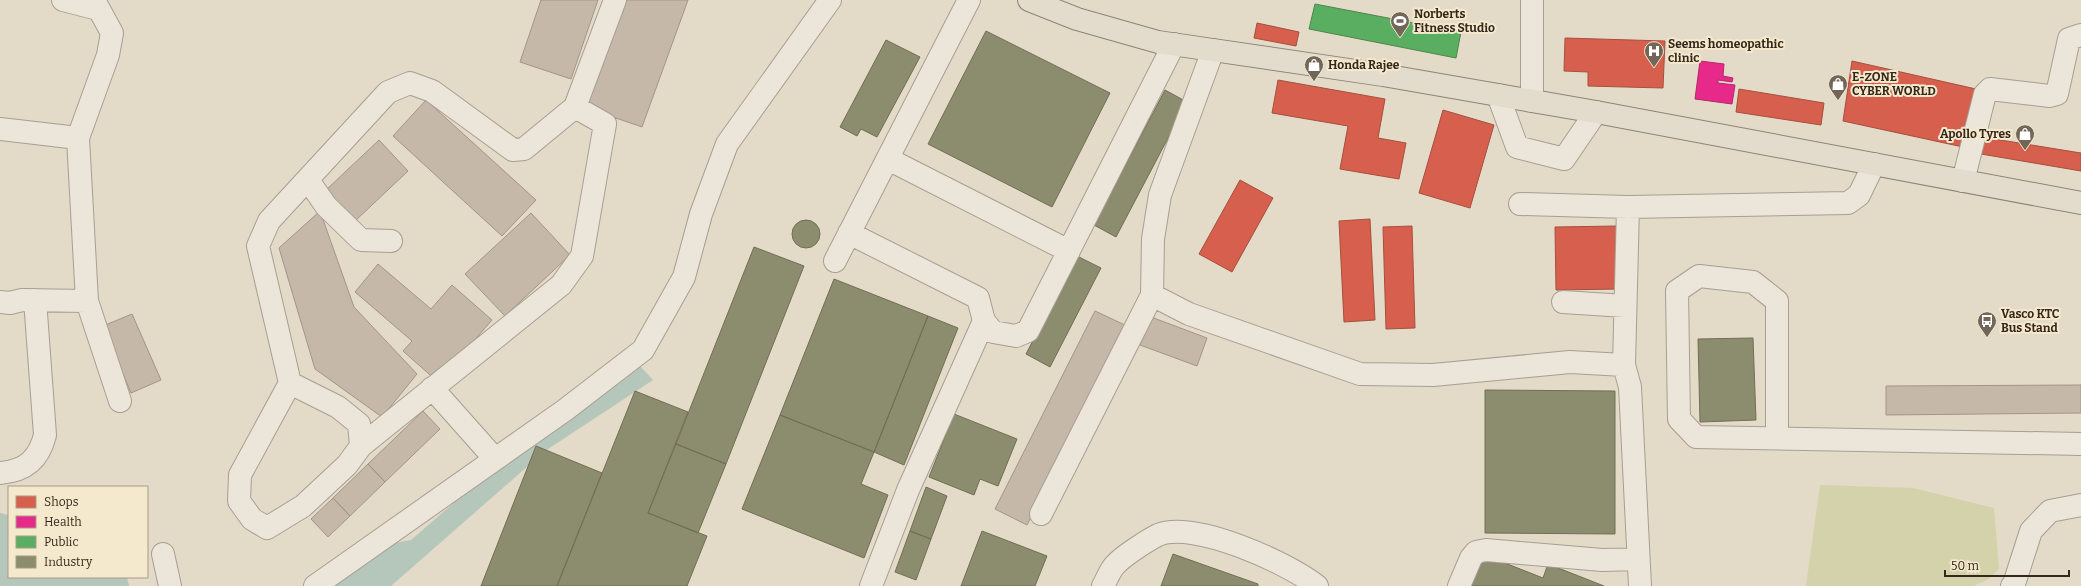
<svg xmlns="http://www.w3.org/2000/svg" width="2081" height="586" font-family="Bitter,serif">
  <style>
    .green { fill: #d3d2aa }
    .water { fill: #b5c7bb }
    .shops { fill: #d6604d; stroke: #a64f3e }
    .health { fill: #e7298a; stroke: #b22869 }
    .public { fill: #5aae61; stroke: #4f864c }
    .industry { fill: #8c8c6e; stroke: #726e55 }
    .building { fill: #c6b8a9; stroke: #a29588 }
    .lines { fill: none; stroke-linecap: round; stroke-linejoin: round }
    .minor-casing { stroke: #a79f92; stroke-width: 24 }
    .major-casing { stroke: #8d8479; stroke-width: 24 }
    .minor { stroke: #ebe5da; stroke-width: 22 }
    .major { stroke: #e3dbcb; stroke-width: 22 }
    .labels { text-anchor: middle; dominant-baseline: central; stroke-width: 4; stroke-linejoin: round; paint-order: stroke }
    .poi-label { font-size: 12px; font-weight: bold; fill: #35271b; stroke: #f5e9cd; text-anchor: start }
  </style>
  <rect width="100%" height="100%" fill="#e3dac8"/>
  <path class="green" d="M1820 485 1913 488 1994 508 1999 569 1987 580 1973 586H1806Z"/>
  <path class="water" d="M639 365 653 380 545 451 391 586H334L383 545 411 540 545 424Z
    M0 513 9 515V577H127L129 586H0Z"/>
  <path class="shops" d="M1257 23 1299 32 1296 46 1254 38Z
    M1565 38 1665 41 1663 88 1588 86V72L1564 71Z
    M1852 61 1976 89 1963 147 1843 121Z
    M1278 80 1385 99 1378 138 1406 143 1399 179 1340 169 1348 126 1272 113Z
    M1739 89 1824 103 1821 125 1736 112Z
    M1443 110 1494 125 1470 208 1419 193Z
    M1982 137 2081 153V171L1981 154Z
    M1240 180 1273 198 1232 272 1199 254Z
    M1370 219 1375 320 1344 322 1339 221Z
    M1412 226 1415 328 1386 329 1383 227Z
    M1617 226 1619 289 1556 290 1555 227Z"/>
  <path class="health" d="M1700 61 1724 64 1723 76 1733 78 1732 82 1718 80V83L1735 85 1732 104 1695 99Z"/>
  <path class="public" d="M1315 4 1461 32 1456 58 1309 29Z"/>
  <path class="industry" d="M986 31 1110 93 1052 207 928 144Z
    M886 40 920 57 877 137 861 129 857 136 840 127Z
    M1165 90 1187 102 1116 237 1094 225Z
    M792 234a14 14 0 1 1 28 0a14 14 0 1 1-28 0Z
    M754 247 804 266 726 464 676 444Z
    M1077 256 1101 268 1050 367 1026 354Z
    M834 279 928 316 874 452 780 415Z
    M928 316 958 328 904 465 874 452Z
    M1753 338 1756 420 1700 422 1698 339Z
    M1485 390 1615 391V534L1485 533Z
    M635 391 688 412 648 513 707 536 687 586H557Z
    M954 414 1017 439 998 486 980 479 974 495 929 477Z
    M780 415 874 452 861 484 888 495 864 558 742 509Z
    M676 444 726 464 698 533 648 513Z
    M536 446 602 473 557 586H481Z
    M926 487 947 496 931 539 910 531Z
    M910 531 931 539 916 580 895 572Z
    M982 531 1047 556 1035 586H961Z
    M1173 554 1258 584V586H1161Z
    M1482 554 1543 578 1548 564 1604 586H1469Z"/>
  <path class="building" d="M541 0H598L571 79 520 62Z
    M620 0H688L642 127 584 107Z
    M426 100 536 200 502 236 393 136Z
    M379 140 408 171 354 222 325 191Z
    M320 211 354 307 417 374 382 417 315 369 279 248Z
    M531 213 570 255 505 316 465 274Z
    M378 264 431 309 452 285 492 320 438 382 403 351 412 341 355 292Z
    M1095 311 1127 326 1027 525 995 509Z
    M132 314 161 380 131 393 103 326Z
    M1151 317 1207 338 1197 366 1140 345Z
    M2081 385V413L1886 415V386Z
    M423 411 440 429 385 482 368 464Z
    M368 464 385 482 350 516 333 498Z
    M333 498 350 516 328 537 311 519Z"/>
  <g class="lines">
    <defs>
      <path id="minor" d="M63 0 98 9
        M94 0 112 33 108 55 78 138 87 301 120 401
        M1213 50 1160 195 1153 239 1152 295 1189 314 1360 374 1433 375 1570 362 1624 365 1630 387 1640 586
        M1498 95 1517 147 1564 159 1596 112
        M1532 101V0
        M0 129 78 138
        M888 159 1069 251
        M308 180 326 206 361 240 391 241
        M1963 181 1985 94 1990 89 2050 96 2057 94 2069 39 2081 35
        M1520 204 1628 207 1848 203 1859 195 1874 164
        M849 233 978 298 984 321 993 332 1016 336 1028 331 1174 44
        M835 261 969 0
        M0 302 10 303 22 300 87 301
        M1563 302 1625 306
        M1624 365 1628 207
        M290 383 338 407 359 424 361 446 347 465 303 506 267 528 252 519 239 501 240 475 290 383 258 246 269 221 388 92 410 83 432 91 513 150 524 149 575 107 615 0
        M432 388 495 459
        M1777 438V301L1753 282 1699 276 1677 291 1679 419 1696 437 2081 444
        M361 446 561 285 582 256 605 124 575 107
        M0 473C26 471 39 459 45 435L35 300
        M1041 514 1152 295
        M163 554 170 586
        M315 586 565 410 643 350 684 277 701 214 727 144 830 0
        M871 586 908 490 984 321
        M1103 586C1107 579 1110 570 1115 565 1123 556 1148 540 1158 535 1194 520 1288 563 1317 586
        M1459 586 1471 558 1476 552 1486 550 1602 560 1638 559
        M2012 586 2014 584 2031 531 2050 511 2081 505"/>
      <path id="major" d="M1029 0 1077 19 1158 42 1383 75 1596 112 2081 203"/>
    </defs>
    <use href="#minor" class="minor-casing"/>
    <use href="#major" class="major-casing"/>
    <use href="#minor" class="minor"/>
    <use href="#major" class="major"/>
  </g>
  <defs>
    <symbol id="stadium-pin" viewBox="-11 -11 22 30"><path d="M0 17L-7.5 6A9.5 9.5 0 1 1 7.5 6Z" fill="#726658" stroke="#f5e9cd"/><path d="M0-5a6.5 5 0 1 0 0 10a6.5 5 0 1 0 0-10ZM-3.5-1.8h7v3.6h-7Z" fill="#fff"/></symbol>
    <symbol id="hospital-pin" viewBox="-11 -11 22 30"><path d="M0 17L-7.5 6A9.5 9.5 0 1 1 7.5 6Z" fill="#726658" stroke="#f5e9cd"/><path d="M-5-5h3v3.5h4V-5h3V5h-3V1.5h-4V5h-3Z" fill="#fff"/></symbol>
    <symbol id="shop-pin" viewBox="-11 -11 22 30"><path d="M0 17L-7.5 6A9.5 9.5 0 1 1 7.5 6Z" fill="#726658" stroke="#f5e9cd"/><path d="M-5-2.5h2.3a2.7 3.5 0 0 1 5.4 0H5L5.5 6h-11ZM-1.5-2.5h3a1.5 2.3 0 0 0-3 0Z" fill="#fff"/></symbol>
    <symbol id="bus-pin" viewBox="-11 -11 22 30"><path d="M0 17L-7.5 6A9.5 9.5 0 1 1 7.5 6Z" fill="#726658" stroke="#f5e9cd"/><path d="M-5-6H5V4H4V6H2V4H-2V6H-4V4H-5ZM-3.5-4V0h7V-4ZM-3.5 1.2v1.5H-2V1.2ZM2 1.2v1.5H3.5V1.2Z" fill="#fff"/></symbol>
  </defs>
  <g fill-rule="evenodd">
    <use href="#stadium-pin" x="1389" y="10" width="22" height="30"/>
    <use href="#hospital-pin" x="1643" y="40" width="22" height="30"/>
    <use href="#shop-pin" x="1303" y="54" width="22" height="30"/>
    <use href="#shop-pin" x="1827" y="73" width="22" height="30"/>
    <use href="#shop-pin" x="2014" y="123" width="22" height="30"/>
    <use href="#bus-pin" x="1976" y="310" width="22" height="30"/>
  </g>
  <g class="labels">
    <g class="poi-label">
      <text x="1414" y="14">Norberts<tspan x="1414" dy="14">Fitness Studio</tspan></text>
      <text x="1668" y="44">Seems homeopathic<tspan x="1668" dy="14">clinic</tspan></text>
      <text x="1328" y="65">Honda Rajee</text>
      <text x="1852" y="77">E-ZONE<tspan x="1852" dy="14">CYBER WORLD</tspan></text>
      <text x="2011" y="134" text-anchor="end">Apollo Tyres</text>
      <text x="2001" y="314">Vasco KTC<tspan x="2001" dy="14">Bus Stand</tspan></text>
    </g>
  </g>
  <rect x="8" y="486" width="140" height="92" fill="#f5e9cd" stroke="#a89b86"/>
  <rect x="16" y="496" width="20" height="12" fill="#d6604d" stroke="#a89b86"/>
  <text x="44" y="506" font-size="12" fill="#35271b">Shops</text>
  <rect x="16" y="516" width="20" height="12" fill="#e7298a" stroke="#a89b86"/>
  <text x="44" y="526" font-size="12" fill="#35271b">Health</text>
  <rect x="16" y="536" width="20" height="12" fill="#5aae61" stroke="#a89b86"/>
  <text x="44" y="546" font-size="12" fill="#35271b">Public</text>
  <rect x="16" y="556" width="20" height="12" fill="#8c8c6e" stroke="#a89b86"/>
  <text x="44" y="566" font-size="12" fill="#35271b">Industry</text>
  <path d="M1945 570v6h124v-6" fill="none" stroke="#35271b" stroke-width="2"/>
  <text x="1951" y="570" font-size="12" fill="#35271b" stroke="#f5e9cd" stroke-width="3" paint-order="stroke">50 m</text>
</svg>
